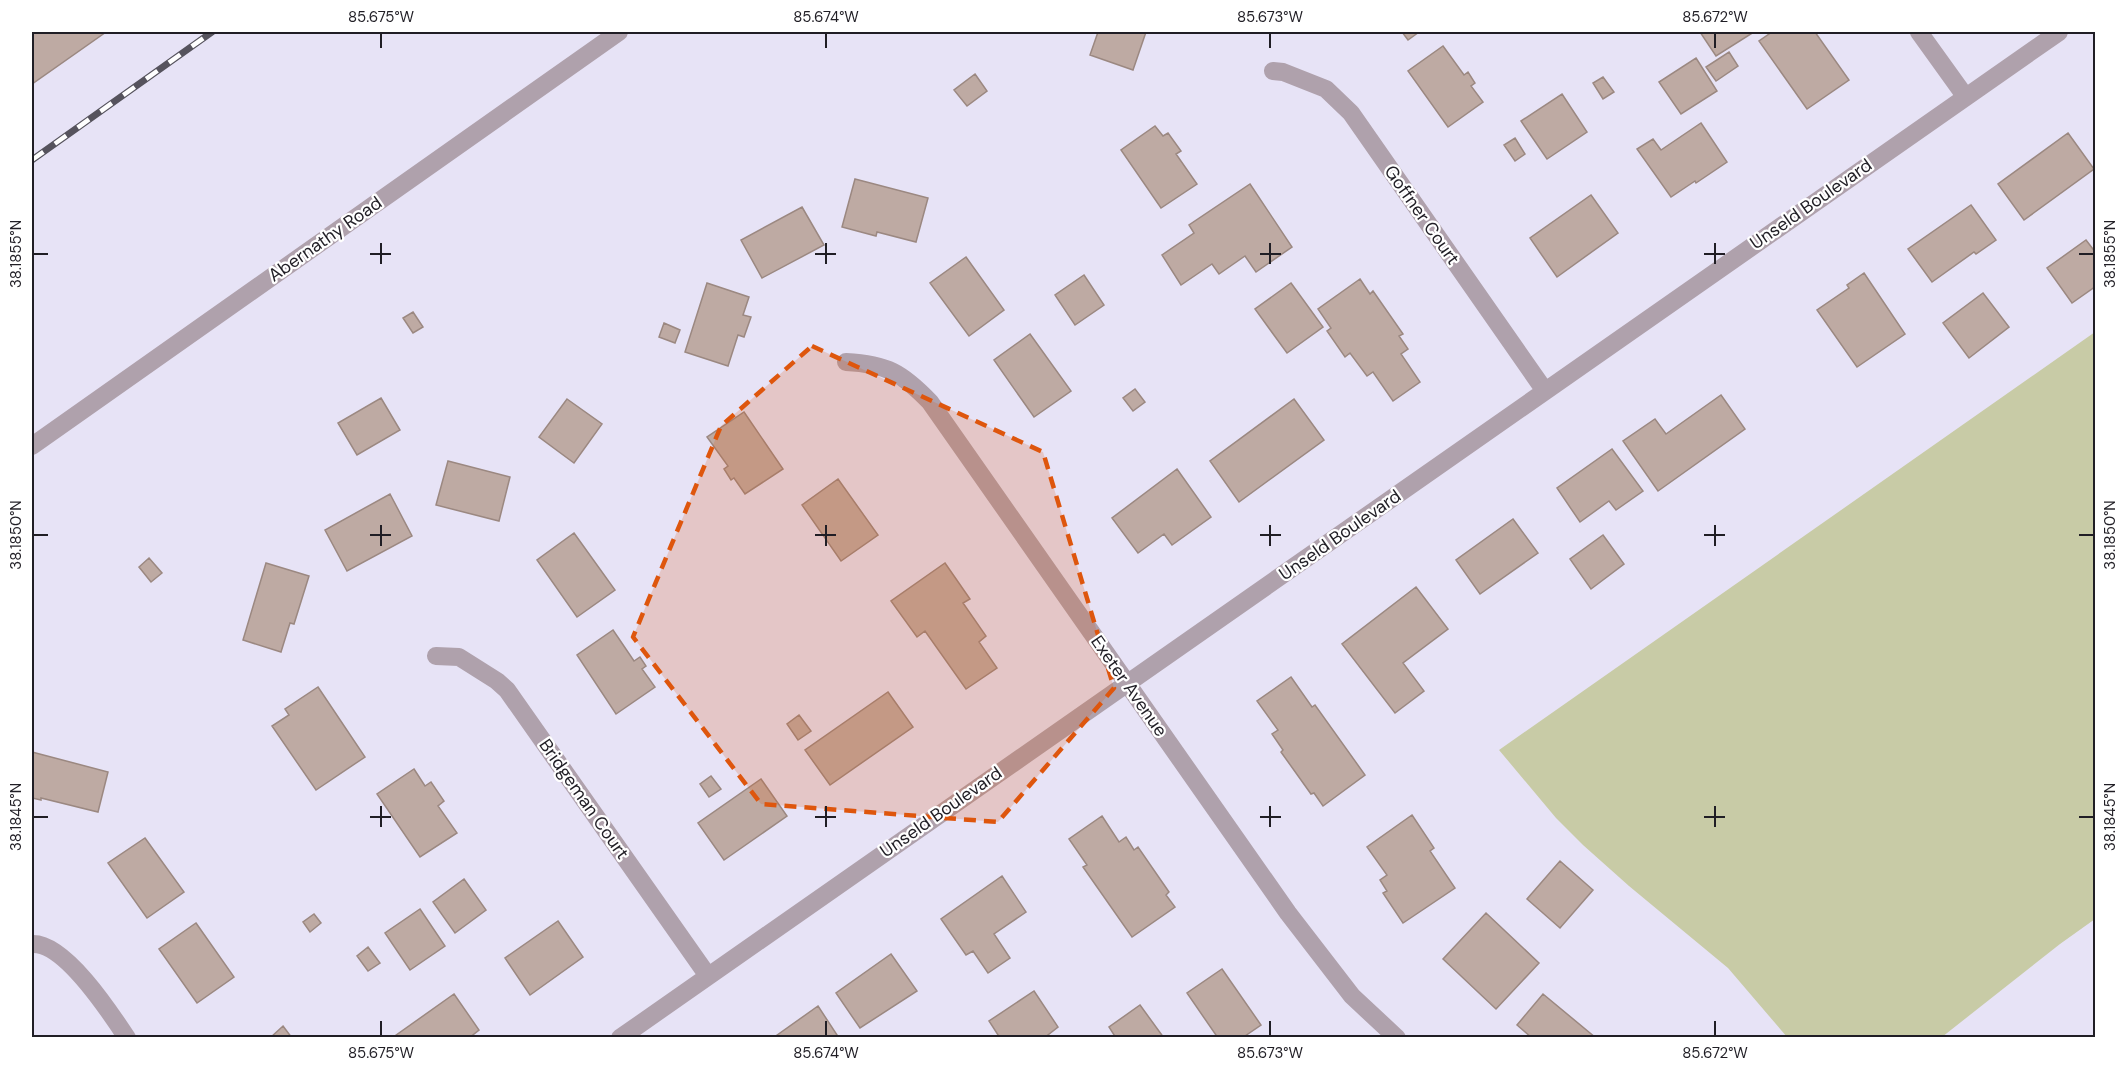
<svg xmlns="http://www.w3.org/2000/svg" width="2127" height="1069" font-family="'DM Sans',sans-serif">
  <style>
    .green { fill: #c8cba6 }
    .building { fill: #beaaa3; stroke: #9b8881; stroke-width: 1.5 }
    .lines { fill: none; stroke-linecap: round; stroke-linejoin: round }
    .minor { stroke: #afa1ac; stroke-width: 18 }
    .rail-casing { stroke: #56535d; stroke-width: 7 }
    .rail { stroke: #fff; stroke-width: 4.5; stroke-dasharray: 14; stroke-linecap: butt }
    .marked { fill: #de560d; fill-opacity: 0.2; stroke: #de560d; stroke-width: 4.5; stroke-dasharray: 12 8; stroke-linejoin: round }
    .ticks { fill: none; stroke: #201e25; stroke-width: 2 }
    .labels { text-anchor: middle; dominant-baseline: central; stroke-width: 4.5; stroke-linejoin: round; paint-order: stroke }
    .street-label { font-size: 18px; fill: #201e25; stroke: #fff }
    .neatline { fill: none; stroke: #201e25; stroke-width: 2 }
    .ticks-label { font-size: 15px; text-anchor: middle; fill: #201e25 }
  </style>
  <rect width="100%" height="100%" fill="#e7e3f6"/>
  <path class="green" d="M2095 332V919L2060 944 1942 1037H1787L1728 968 1629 886 1583 845 1556 818 1499 750Z"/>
  <path class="building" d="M32 32H106L32 84Z
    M1098 32H1146L1133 70 1090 55Z
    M1402 32H1419L1408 40Z
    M1700 32H1754L1716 56Z
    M1772 32H1815L1849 80 1807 109 1759 41Z
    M1443 46 1464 75 1468 72 1475 83 1471 86 1483 102 1448 127 1408 71Z
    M1729 52 1738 66 1716 81 1706 67Z
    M1696 58 1717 91 1681 114 1659 82Z
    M975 74 987 91 967 106 954 90Z
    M1603 77 1614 92 1603 99 1593 83Z
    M1562 94 1587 132 1547 159 1521 121Z
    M1701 123 1727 162 1696 183 1695 181 1671 197 1637 149 1653 139 1661 150Z
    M1155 126 1163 136 1168 133 1181 151 1176 154 1197 184 1161 208 1121 150Z
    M2068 133 2094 169 2024 220 1998 184Z
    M1515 138 1525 154 1515 161 1504 145Z
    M855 179 928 198 916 242 877 232 876 236 842 227Z
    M1250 184 1292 247 1256 272 1245 256 1219 274 1212 264 1181 285 1162 255 1194 233 1189 225Z
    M1591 195 1618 233 1557 277 1530 238Z
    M1971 205 1996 240 1976 254 1974 252 1932 282 1908 249Z
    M802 207 824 245 762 278 741 240Z
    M2086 240 2096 253V286L2072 303 2047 268Z
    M966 257 1004 310 969 336 930 283Z
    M1864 273 1905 334 1857 367 1817 310 1849 288 1847 285Z
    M1084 275 1104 305 1075 325 1055 295Z
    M1360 279 1370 294 1373 291 1403 334 1399 336 1408 349 1401 354 1420 382 1393 401 1373 372 1367 376 1350 353 1345 357 1327 331 1331 328 1318 309Z
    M707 283 749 297 743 315 751 317 744 337 738 335 728 366 685 352Z
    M1291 283 1323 327 1287 353 1255 309Z
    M1983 293 2009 327 1969 358 1943 323Z
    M413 312 423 327 413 333 403 318Z
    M664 323 680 330 675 343 659 337Z
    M1030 334 1071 391 1034 417 994 360Z
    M1135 389 1145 402 1133 411 1123 398Z
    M1721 395 1745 429 1658 491 1623 441 1655 419 1666 434Z
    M381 398 400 430 357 455 338 423Z
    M567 399 602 424 574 463 539 437Z
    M1294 399 1324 440 1239 502 1210 461Z
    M744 412 783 469 745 494 734 478 731 480 724 469 728 466 707 437Z
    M1612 449 1643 491 1616 510 1609 501 1580 522 1557 488Z
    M448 461 510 477 499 521 436 505Z
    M1177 469 1211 517 1172 545 1164 534 1138 553 1112 518Z
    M838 479 878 535 841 561 802 505Z
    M390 494 412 536 347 571 325 530Z
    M1513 519 1538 553 1480 594 1456 560Z
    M574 533 615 590 577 617 537 560Z
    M1603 535 1624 564 1591 589 1570 559Z
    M149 558 162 573 151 582 139 567Z
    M266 563 309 576 294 624 290 623 281 652 243 640Z
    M945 563 970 599 963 603 986 636 979 642 997 668 966 689 925 631 917 637 891 601Z
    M1416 587 1448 629 1403 663 1424 691 1395 713 1342 644Z
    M613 630 634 661 640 657 646 666 642 669 655 687 616 714 577 655Z
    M1291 677 1312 707 1315 705 1365 775 1323 806 1314 793 1311 794 1281 752 1283 750 1272 734 1278 730 1257 701Z
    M318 687 365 757 316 790 272 726 289 715 285 709Z
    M888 692 913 727 830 785 805 750Z
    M799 715 811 731 798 740 787 724Z
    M32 752 108 772 98 812 41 798V800L32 798Z
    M414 769 425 786 431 782 444 801 438 806 457 833 420 857 377 794Z
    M711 776 721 789 709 797 700 784Z
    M761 779 787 816 724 860 698 823Z
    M1412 815 1434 848 1430 851 1455 888 1403 923 1383 893 1387 891 1380 880 1387 875 1367 847Z
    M1102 816 1119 842 1126 837 1134 850 1138 847 1169 892 1166 895 1175 907 1132 937 1083 867 1087 865 1069 839Z
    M145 838 184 892 147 918 108 863Z
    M1560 861 1593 890 1560 928 1527 899Z
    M1002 876 1026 912 994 934 1010 958 988 973 973 951 966 955 941 919Z
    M464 879 486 910 455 933 433 902Z
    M420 909 445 946 410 970 385 933Z
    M1486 913 1539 963 1496 1009 1443 959Z
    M314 914 321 923 310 932 303 922Z
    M558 921 583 957 530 995 505 958Z
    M196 923 234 977 197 1003 159 949Z
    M368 947 380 963 368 971 357 956Z
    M891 954 917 991 860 1028 836 993Z
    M1222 969 1261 1025 1242 1038H1218L1187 993Z
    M1034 991 1058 1027 1044 1038H1000L989 1021Z
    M454 994 479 1030 469 1038H392Z
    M1543 994 1596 1038H1532L1517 1025Z
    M1140 1005 1164 1038H1116L1109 1027Z
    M818 1006 839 1038H773Z
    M283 1026 292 1038H270Z"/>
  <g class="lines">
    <path class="minor" d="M1919 32 1965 96
      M1273 71 1283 72 1326 89 1351 113 1545 391
      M846 362C887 364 902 373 930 402L1288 913 1352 996 1397 1038
      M32 446 619 32
      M436 656 459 657 497 681 507 690 708 976
      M32 944C64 942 110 1012 127 1038
      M620 1038 2059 32"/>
    <defs>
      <path id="rail" d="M32 160 212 32"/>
    </defs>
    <use href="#rail" class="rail-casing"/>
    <use href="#rail" class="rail"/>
  </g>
  <path class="marked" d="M812 346 1043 452 1114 688 998 822 761 804 633 637 721 426Z"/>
  <path class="ticks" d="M381 33V48M826 33V48M1270 33V48M1715 33V48M381 243V264M826 243V264M1270 243V264M1715 243V264M33 254H48M370 254H391M815 254H836M1260 254H1281M1704 254H1725M2079 254H2094M381 525V546M826 525V546M1270 525V546M1715 525V546M33 535H48M370 535H391M815 535H836M1260 535H1281M1704 535H1725M2079 535H2094M381 806V827M826 806V827M1270 806V827M1715 806V827M33 817H48M370 817H391M815 817H836M1260 817H1281M1704 817H1725M2079 817H2094M381 1021V1036M826 1021V1036M1270 1021V1036M1715 1021V1036"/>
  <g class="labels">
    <g class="street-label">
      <text transform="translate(1811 204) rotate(-35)">Unseld Boulevard</text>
      <text transform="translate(1422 215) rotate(55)">Goffner Court</text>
      <text transform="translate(325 239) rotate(-35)">Abernathy Road</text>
      <text transform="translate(1340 535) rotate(-35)">Unseld Boulevard</text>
      <text transform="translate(1129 686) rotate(55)">Exeter Avenue</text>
      <text transform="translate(584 799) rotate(55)">Bridgeman Court</text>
      <text transform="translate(941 812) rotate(-35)">Unseld Boulevard</text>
    </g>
  </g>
  <rect width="2127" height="1069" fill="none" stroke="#ffffff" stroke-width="66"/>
  <rect x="33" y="33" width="2061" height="1003" class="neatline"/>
  <g class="ticks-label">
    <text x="381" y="22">85.675°W</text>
    <text x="826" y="22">85.674°W</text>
    <text x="1270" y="22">85.673°W</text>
    <text x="1715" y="22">85.672°W</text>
    <text transform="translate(16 254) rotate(-90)" y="5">38.1855°N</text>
    <text transform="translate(2110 254) rotate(-90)" y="5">38.1855°N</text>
    <text transform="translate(16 535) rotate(-90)" y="5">38.1850°N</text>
    <text transform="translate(2110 535) rotate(-90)" y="5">38.1850°N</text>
    <text transform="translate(16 817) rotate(-90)" y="5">38.1845°N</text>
    <text transform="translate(2110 817) rotate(-90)" y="5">38.1845°N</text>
    <text x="381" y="1058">85.675°W</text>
    <text x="826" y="1058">85.674°W</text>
    <text x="1270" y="1058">85.673°W</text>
    <text x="1715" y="1058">85.672°W</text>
  </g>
</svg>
